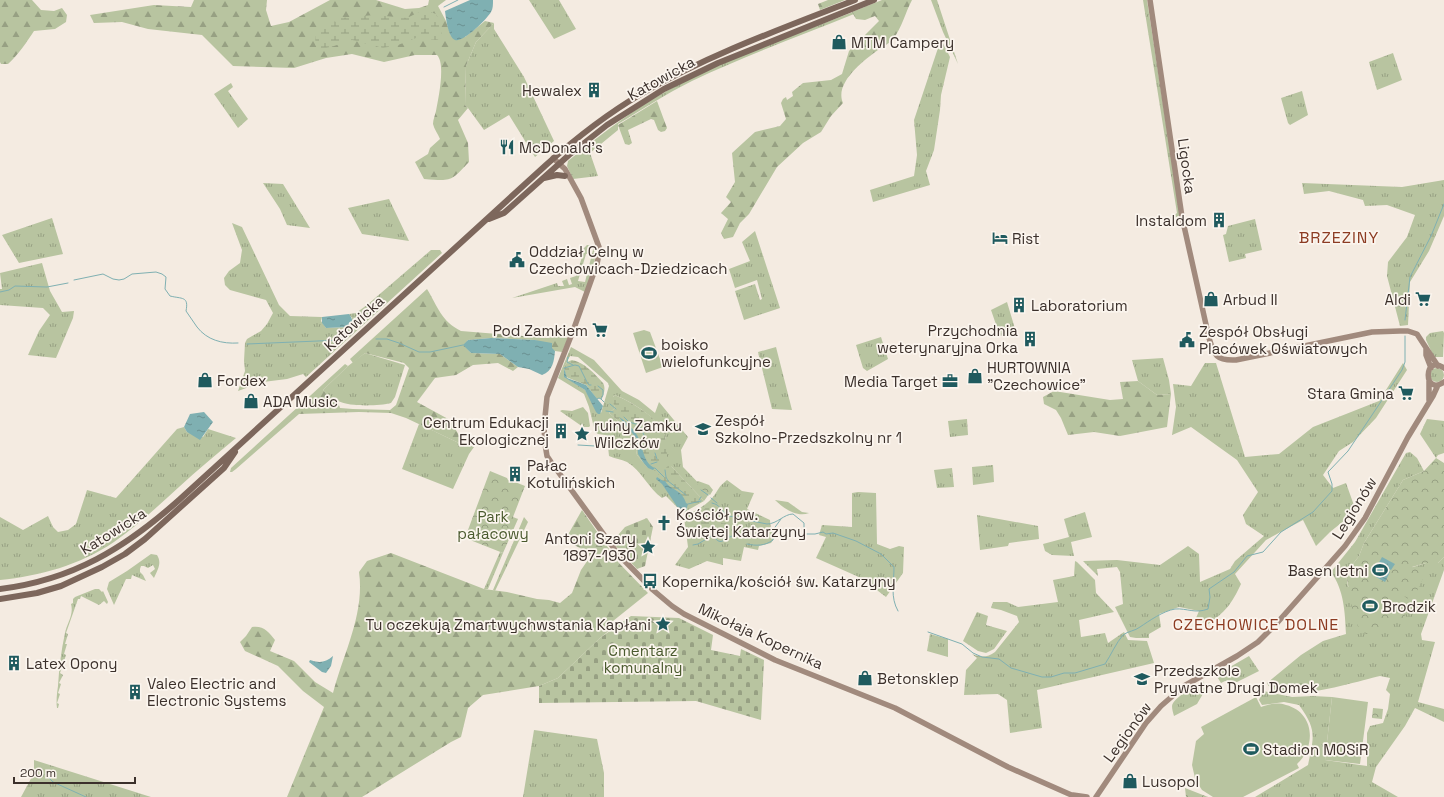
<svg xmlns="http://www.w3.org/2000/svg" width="1444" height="797" font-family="'Space Grotesk',sans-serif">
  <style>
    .grass { fill: url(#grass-tufts); fill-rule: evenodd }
    .forest { fill: url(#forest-firs) }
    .wetland { fill: url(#wetland-marsh) }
    .cemetery { fill: url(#cemetery-stones) }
    .park { fill: url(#park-crowns) }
    .pitch { fill: #b8c4a0 }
    .water { fill: url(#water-ripples) }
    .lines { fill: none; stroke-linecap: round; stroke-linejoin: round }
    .stream { stroke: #7fb0b2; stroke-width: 1 }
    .secondary { stroke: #a18a7d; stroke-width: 5.5 }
    .primary { stroke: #7d675c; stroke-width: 6 }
    .labels { text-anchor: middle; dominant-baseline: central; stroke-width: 3.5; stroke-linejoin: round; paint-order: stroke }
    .poi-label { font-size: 15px; fill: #3b302b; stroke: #fbf5ee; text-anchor: start }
    .street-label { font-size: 15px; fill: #3b302b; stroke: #fbf5ee }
    .park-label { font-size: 15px; fill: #4a5a2e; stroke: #fbf5ee }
    .neighbourhood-label { font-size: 16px; letter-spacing: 1px; fill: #8c3b22; stroke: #fbf5ee }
  </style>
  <defs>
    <pattern id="grass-tufts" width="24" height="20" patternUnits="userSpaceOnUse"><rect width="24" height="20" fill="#b8c4a0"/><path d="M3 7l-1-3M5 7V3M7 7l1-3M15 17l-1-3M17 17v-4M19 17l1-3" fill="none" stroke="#97a083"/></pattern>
    <pattern id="forest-firs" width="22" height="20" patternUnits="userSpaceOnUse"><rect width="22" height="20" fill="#b8c4a0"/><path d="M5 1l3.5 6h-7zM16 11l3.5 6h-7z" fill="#97a083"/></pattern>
    <pattern id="wetland-marsh" width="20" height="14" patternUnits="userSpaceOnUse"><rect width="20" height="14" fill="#b8c4a0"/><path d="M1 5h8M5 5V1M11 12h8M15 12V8" fill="none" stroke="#97a083"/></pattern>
    <pattern id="cemetery-stones" width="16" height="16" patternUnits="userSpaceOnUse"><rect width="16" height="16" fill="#b8c4a0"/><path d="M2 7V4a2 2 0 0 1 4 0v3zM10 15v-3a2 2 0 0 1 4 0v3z" fill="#97a083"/></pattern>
    <pattern id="park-crowns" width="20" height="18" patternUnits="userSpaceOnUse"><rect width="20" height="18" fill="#b8c4a0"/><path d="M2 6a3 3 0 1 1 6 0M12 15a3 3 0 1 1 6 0" fill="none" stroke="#97a083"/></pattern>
    <pattern id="water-ripples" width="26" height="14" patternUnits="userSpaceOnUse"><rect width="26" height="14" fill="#7fb0b2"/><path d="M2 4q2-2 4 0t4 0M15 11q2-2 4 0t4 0" fill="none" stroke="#699091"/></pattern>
  </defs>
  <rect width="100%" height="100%" fill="#f4ebe1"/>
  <path class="grass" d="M529 0H559L576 29 554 39Z
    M931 0H937L958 64 943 32Z
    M1143 0H1147L1180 215 1158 227 1177 213Z
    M853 12 854 14C800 36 744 56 692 81 666 94 643 109 618 124V130L590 153 598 176 573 179 567 166 568 161C596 138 625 116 656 97 715 62 789 37 853 12Z
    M494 23V29L524 77 554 141 535 157 509 115 484 130 468 108 465 105 466 66 476 42Z
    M941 39 950 57 941 95 940 110 934 150 926 171 930 185 873 202 870 190 914 176 917 155 914 120Z
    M1393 53 1402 80 1377 90 1369 62Z
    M231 83 233 87 228 91 248 119 238 128 214 94Z
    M1302 91 1308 115 1290 125 1288 123 1281 98Z
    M1444 180V216L1429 251 1410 282 1408 325 1400 326 1387 276 1388 262 1407 237 1415 215 1387 205 1365 206 1363 200 1329 191 1304 194 1302 183 1402 187Z
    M263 183 283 184 310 228 287 225 280 209Z
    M389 199 409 241 362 234 348 208Z
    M52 218 63 254 19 263 2 235Z
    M1255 219 1262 250 1245 254 1246 258 1229 262 1223 235 1226 234 1228 226Z
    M232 223 242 227 279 305 290 316 322 317 321 321 326 328 349 327 352 318 349 314 356 313 367 305 431 250H440L442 253 306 377 303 374 287 379 263 382 238 391 245 371 244 361 245 343 247 339 261 331 267 324 273 313 266 300 230 290 225 285 224 278 229 271 240 263 242 250Z
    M755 231 780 308 744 320 735 291 755 284 760 300 762 299 757 280 735 288 729 269 750 261 742 242Z
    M587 245H590L591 246 590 253 586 254 578 281 585 282 594 246C599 257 589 280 585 292L575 287 512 298 557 283 558 286H564L562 281 567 279 569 285 572 284 570 278 576 276 583 254 582 250Z
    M42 263 50 291 62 312 74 311 73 318 56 358 28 355 39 331 50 315 43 308 0 305V289H2L0 273Z
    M1007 302 1016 332 1000 336 991 310Z
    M1443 331 1444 333 1443 357H1434L1426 340V337L1430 333Z
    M881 337 888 359 867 371 863 368 856 345Z
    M571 347 594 360 622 391 639 400 655 413 659 402 688 437 681 450 683 467 709 494 704 501 671 466 689 506 688 510 683 513 666 496 662 498C649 489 641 470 627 462 621 459 615 459 609 456L607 437 605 435 598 434 595 432 589 407 584 394 558 378ZM570 356 578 357 608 383 609 386 601 413 585 390 564 376V368ZM615 395C632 402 661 419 666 439L648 468 637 455 634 439 624 426 609 413 615 408 613 397Z
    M776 347 792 410 772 409 758 352Z
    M365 353 405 365 395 397 391 403C379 406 350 407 338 401 333 399 328 394 323 390L348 366Z
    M1163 358 1169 380 1171 394 1157 395 1138 381 1132 360Z
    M1205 363H1216L1245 457 1279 454 1313 427 1379 401 1403 363 1407 370 1376 418 1353 442 1339 451 1323 475 1333 488 1346 483 1356 511 1330 532 1316 546 1303 520 1266 540 1235 574 1241 584C1231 605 1226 611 1207 625L1196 618 1199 611 1179 607 1159 614 1161 627 1149 634V638H1136L1130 637 1115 607 1123 604 1120 572 1117 567 1097 569 1098 576 1083 561 1117 560 1160 565 1188 546 1199 554 1200 582 1230 569 1235 561 1264 536 1246 524 1243 515 1258 492 1237 460 1191 427 1172 435 1176 407 1173 384 1191 386Z
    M1430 375a7 7 0 1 1 14 0a7 7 0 1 1-14 0Z
    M583 407 588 413 590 426 589 427H583L560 411 562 410 572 411Z
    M967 419 968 435 950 437 948 421Z
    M1427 419 1444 421V453L1438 455 1436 458 1420 434Z
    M419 424 461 444 463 442 474 447 469 454 453 489 402 469Z
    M184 427 187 432 203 437 208 429 236 438C217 454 197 470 179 487 158 506 137 526 114 542 80 565 40 576 0 580V517L23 530 48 516 53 527 58 532 68 530 76 524 87 490 116 498 177 429Z
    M1410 452 1417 458 1424 471 1403 480 1364 543 1359 556 1346 573 1348 587 1426 563H1438L1444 557V570L1421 634 1422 640 1435 642 1418 702 1444 709V722L1415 708 1405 726 1376 767 1372 782 1398 797H1255L1308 765C1314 736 1317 730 1299 705L1284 702 1262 705 1259 700 1263 691 1292 697 1313 696 1332 697 1325 760 1367 766V733L1370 726 1383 723 1388 709 1390 694 1386 690 1390 678 1380 676C1358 681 1289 703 1271 688 1269 687 1268 685 1267 683L1301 655 1323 641 1346 634C1345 612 1344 590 1331 572L1355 542 1406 453Z
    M993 465 994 482 973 485 972 467Z
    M952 468 954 487 937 488 934 470Z
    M727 480 742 491 754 493 747 509 770 520 771 531 775 537 771 543 759 546 758 550 744 547 741 561 723 558V565L707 561 689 569 675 565 688 547 684 517C694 511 706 506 713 497 719 489 718 487 727 480Z
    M858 492 876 493 877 544 890 549 899 546 904 547 903 573 886 597 861 578 816 558 826 537 819 535 822 525 852 527V493Z
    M775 500 788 502 802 512 809 513C797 518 783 508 775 500Z
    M1085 512 1092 537 1071 542 1074 556 1052 555 1045 551 1043 544 1069 537 1064 519Z
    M977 515 1038 526 1039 539 1009 543 1008 546 980 550Z
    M524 517 528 522 495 591 493 590Z
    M500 552 503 553 488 589H484Z
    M151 554 157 555C162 563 158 569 154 578L150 573 155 569 153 565 148 568 144 566H141L140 569V572L143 575 146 581 132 575 131 579H126L114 605 107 589 109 582 127 571Z
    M1075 561 1077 562 1095 580 1096 593 1114 612 1079 620 1081 637 1105 633 1108 643 1124 632 1128 640 1147 641 1154 663 1037 690 1042 728 1010 733 1007 700 998 694 964 695 966 670 977 658 972 654C980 657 987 658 995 652L1019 622 1017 616 1001 610 991 608 993 602H1007L1018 607 1058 602 1053 580 1074 576Z
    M95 589H99L102 592 103 591 108 602 107 604 104 601 99 605 81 596 80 599H78L66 633 68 634 65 644H67L64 654 66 655 60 673 63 675 59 683 61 684 58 693 60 694 57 703 59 704 58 708H57C56 701 57 693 58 686 59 669 61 651 65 633 67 623 74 615 71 604L73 603V599L75 597Z
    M977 612 988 616 986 625 1007 631 994 649 986 653 978 651 963 641Z
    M930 634 948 639V657L927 651Z
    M1249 656 1259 671 1237 682 1225 681 1221 683 1216 675Z
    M1203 681 1208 690 1204 692 1197 704 1174 716C1173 713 1172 709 1172 706 1173 698 1196 685 1203 681Z
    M534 730 597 739 604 773V797H523Z
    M34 760 151 797H21L34 773Z"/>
  <path class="forest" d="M0 0H32L41 10 54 11 62 8 67 15 66 22 55 29 34 31C26 43 19 54 8 64H1L0 62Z
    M194 0H267L266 10 271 26 289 22 330 0H376L405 9 419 8 428 5 429 0H446L438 6 446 21 451 36 465 37 485 21 494 23 476 42 466 66 465 105 468 108 458 120 468 143 469 162C450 182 452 181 424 179L415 162 428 154 430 148 440 139C438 134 434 129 433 124 433 120 435 115 436 111 438 100 446 64 437 55H415L384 62 352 54 326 58 294 68 233 66 202 35 148 29 122 22 94 23 90 15 154 5 191 7Z
    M828 0H845L820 10 818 4Z
    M882 0H912C905 13 902 28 893 39 890 44 882 46 878 50 864 60 834 83 843 103L831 116 821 132 803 143 777 167 749 214 740 223 733 237 724 239 721 233 728 219 721 213 731 202 726 197 735 182 732 153 755 132 780 126 786 119 781 103 783 99 786 97 787 100 793 96 792 92 803 83 831 80 842 74 849 51 879 21 875 16 865 20 856 19 852 12Z
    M657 101 667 128 665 131 661 132 658 130 654 120 651 119 628 130 632 143 629 145 625 144 618 125Z
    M427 289C438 307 441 321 461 331L547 338 558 336 568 338 562 352 555 351 535 340 491 338 468 340 464 345 471 353 500 354 518 367 513 371 498 363 473 365 456 375 435 378 417 402 450 420 463 442 461 444 406 418 391 413 359 412 299 414 236 469 232 472H230L231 468 345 364 348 366 323 390 338 402 340 408 353 409 390 410 396 405 409 368 404 363 365 353 353 363 350 359Z
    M1138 381 1157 395 1171 394 1167 427 1120 436 1094 432 1068 435 1061 418 1056 410 1044 404 1043 397 1054 391 1110 400 1123 399 1120 382Z
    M582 510 618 562 648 593 608 625 610 630 600 638 558 678 539 686 483 695 468 708 461 737 451 742 362 797H287L324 707 303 691 278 666 245 651 240 642 246 636 252 627C263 625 269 632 275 640L270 651 294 661 315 682 333 693C343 654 365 614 359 572L367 561 391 553 484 589 507 592 537 599 549 600 560 603 572 593 581 570 590 557 589 553 565 540Z"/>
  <path class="wetland" d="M428 11 436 14 440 24 442 37 437 40 416 38 398 45 383 48 352 40 334 46 318 50 315 44 316 33 341 18 374 15 407 18 417 13Z
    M572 360C584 362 595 374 603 383 606 388 604 395 601 399L599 398 597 399 586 385 566 377 564 368 567 362Z
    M615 395C631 402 660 418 665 436 667 443 667 451 667 458L655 471 648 468 637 455 634 439 624 426 609 413 615 408 612 398Z
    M668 466H671L704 501 688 510V504H686L658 479V475Z
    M706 508H710L720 519 714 525 713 532 703 535 694 527 692 521 695 516Z
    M718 522 758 531 763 530 765 534 764 537C749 543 745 535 732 531 727 529 721 530 716 531Z"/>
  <path class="cemetery" d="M647 518 653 527 645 566 637 569 612 542 625 527Z
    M631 616 679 618 713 635 711 650 740 656 741 649 764 660 761 720 696 701 539 703V686L558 678 600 638Z"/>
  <path class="park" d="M1436 458 1444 463V557L1438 563H1426L1412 567 1425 574 1404 618 1387 626 1367 634 1360 633 1352 608 1346 573 1359 556 1364 543 1403 480 1424 471Z
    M490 471 507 478 508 480 514 483 515 482 525 486 513 517 518 519 503 553 465 538Z
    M698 481 709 485 713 490 710 495 698 487 697 482Z
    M1373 708 1383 709 1382 719 1372 718Z
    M1185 788 1208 797H1186Z"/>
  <path class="pitch" d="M644 330 650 332 663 367 646 373 633 333Z
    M1399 593 1410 600 1402 614 1390 607Z
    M1256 697 1261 707C1270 704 1277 702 1286 705 1314 712 1317 746 1297 764L1299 768 1243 797H1213L1202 790 1198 784 1195 778 1192 765 1196 741 1204 734 1201 727Z
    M1332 697 1368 702 1360 764 1325 760Z"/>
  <path class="water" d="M470 0H493C493 4 493 9 491 12 487 19 463 43 455 40 448 37 446 18 445 11Z
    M349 314C353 319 353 322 349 327L326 328 322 323V317Z
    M491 338 535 340 552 343V348L555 351C554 361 553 371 542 375L529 369 518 367 500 354 471 353 463 345 468 340Z
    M564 368 567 378 586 385 603 406 600 414H598L596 412 585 390 564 377Z
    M204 412 213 422 200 440 187 432 184 427 190 414Z
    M619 417C625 420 633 429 637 435 643 445 643 464 655 468L653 470 648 468 643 462 638 454 637 439Z
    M657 477 663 481H665C671 491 682 489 686 503L688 504 686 511H680L662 484 656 479Z
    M1382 557 1395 564 1391 570 1381 565 1379 566 1380 569 1382 568 1390 572 1385 582 1376 577 1374 572Z
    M333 656 331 666 326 673 322 672 309 662 310 660C319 663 325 663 333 656Z"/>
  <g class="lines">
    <path class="stream" d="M444 7 458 0
      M74 280 103 274 113 279 119 280 124 279 132 274 156 272 162 274 166 277 165 289 170 296C182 299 189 296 186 311 190 316 193 322 197 327 207 340 222 344 238 343
      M0 292 9 290 15 286 47 287 68 283
      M1405 320 1410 277 1431 236 1444 204
      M376 339H387L399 343 419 352H430L463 345
      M247 344 342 340
      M568 358V357L567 362 573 365
      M564 368 575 365 579 366 587 382 589 385H591
      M598 386 603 390V395L601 399 604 402
      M597 399 599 398 601 399
      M610 404 616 409
      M606 411 613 412
      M624 417 629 422 639 425 645 437
      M578 445 595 446
      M596 446 598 444
      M655 453 657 459
      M651 464 657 462
      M655 468 664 477
      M665 470 666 477 668 481 686 495
      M701 490 708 495
      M711 498 717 503
      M699 500 701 497
      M712 503C721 505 720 510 727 515 731 518 737 515 742 519L767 524C777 524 784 514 793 514L804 523V534H815L823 532 826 534 833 533 856 541 881 554 894 567C894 583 890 597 898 611
      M688 504 701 501
      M723 536H729
      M747 544C756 546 765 546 773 540V530L781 519
      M693 545 698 544 713 535C720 547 724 539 732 536
      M928 632 962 644 973 653 982 657 999 659 1011 668 1042 677H1051L1064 673H1075L1105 664C1111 655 1116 643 1123 635 1128 631 1135 631 1140 627 1149 621 1163 611 1175 609 1187 608 1195 614 1208 609L1210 597 1209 589 1234 572 1247 556 1263 552 1281 532 1313 512 1332 491V484L1328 472 1348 451 1402 370 1405 362V336
      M46 775 53 782 86 797"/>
    <path class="secondary" d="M1150 0 1182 217 1209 338C1214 355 1216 361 1236 360L1372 332 1400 331H1408L1417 334 1438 366
      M553 158 565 169 581 198 599 247V254L597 264 573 331 547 397 544 427 545 444 547 456 551 462 618 554 653 590 672 606 684 614 775 660 895 708 1008 767 1076 797
      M1426 349V355L1431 368
      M1444 368C1423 353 1423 397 1444 382
      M1429 400V381
      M1073 795 1087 797
      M1096 797 1146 723 1161 706 1184 686 1237 656 1258 642 1277 623 1345 546 1365 518 1408 437 1433 396 1438 385"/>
    <path class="primary" d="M544 178 557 175 565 176
      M489 219 504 213 569 155 607 125 664 89 718 63 874 0
      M0 589C73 580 125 548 179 500L546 165C576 138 607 114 641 94 708 55 783 28 855 0
      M0 599 37 593 61 586 102 567 125 554 145 539 224 468 235 452"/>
  </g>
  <defs>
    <symbol id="shop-bare" viewBox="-9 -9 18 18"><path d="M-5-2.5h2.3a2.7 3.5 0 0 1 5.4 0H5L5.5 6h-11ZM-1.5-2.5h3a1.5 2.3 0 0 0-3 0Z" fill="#1f5a5e" stroke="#fbf5ee" stroke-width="2.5" paint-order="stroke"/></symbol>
    <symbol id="building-bare" viewBox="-9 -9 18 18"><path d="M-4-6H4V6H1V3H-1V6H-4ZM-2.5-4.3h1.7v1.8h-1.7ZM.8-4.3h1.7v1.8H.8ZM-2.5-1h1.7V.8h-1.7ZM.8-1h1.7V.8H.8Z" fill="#1f5a5e" stroke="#fbf5ee" stroke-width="2.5" paint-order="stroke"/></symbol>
    <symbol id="restaurant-bare" viewBox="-9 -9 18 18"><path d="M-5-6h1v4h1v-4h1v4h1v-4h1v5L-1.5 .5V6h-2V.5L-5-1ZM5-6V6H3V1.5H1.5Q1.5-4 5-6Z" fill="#1f5a5e" stroke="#fbf5ee" stroke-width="2.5" paint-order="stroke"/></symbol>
    <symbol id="hotel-bare" viewBox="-9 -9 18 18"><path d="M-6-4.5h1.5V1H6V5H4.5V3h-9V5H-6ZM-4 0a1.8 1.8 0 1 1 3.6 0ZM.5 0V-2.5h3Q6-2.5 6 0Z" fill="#1f5a5e" stroke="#fbf5ee" stroke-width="2.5" paint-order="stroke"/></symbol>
    <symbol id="civic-bare" viewBox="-9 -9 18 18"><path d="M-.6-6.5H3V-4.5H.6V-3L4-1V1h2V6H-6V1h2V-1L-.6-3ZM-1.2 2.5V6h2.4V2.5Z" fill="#1f5a5e" stroke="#fbf5ee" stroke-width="2.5" paint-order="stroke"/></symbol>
    <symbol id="supermarket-bare" viewBox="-9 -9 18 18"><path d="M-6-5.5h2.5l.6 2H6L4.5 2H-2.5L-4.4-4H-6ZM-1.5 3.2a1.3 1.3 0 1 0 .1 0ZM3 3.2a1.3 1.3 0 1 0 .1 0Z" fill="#1f5a5e" stroke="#fbf5ee" stroke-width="2.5" paint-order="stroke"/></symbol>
    <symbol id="stadium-bare" viewBox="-9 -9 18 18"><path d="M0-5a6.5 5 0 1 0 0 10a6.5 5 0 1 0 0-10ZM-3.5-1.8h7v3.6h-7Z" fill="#1f5a5e" stroke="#fbf5ee" stroke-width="2.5" paint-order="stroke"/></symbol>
    <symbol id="office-bare" viewBox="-9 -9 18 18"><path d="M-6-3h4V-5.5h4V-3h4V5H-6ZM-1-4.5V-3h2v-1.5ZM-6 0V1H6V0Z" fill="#1f5a5e" stroke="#fbf5ee" stroke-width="2.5" paint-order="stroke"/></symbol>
    <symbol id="school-bare" viewBox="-9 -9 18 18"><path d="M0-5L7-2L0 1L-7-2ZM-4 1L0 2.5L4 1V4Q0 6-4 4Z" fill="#1f5a5e" stroke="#fbf5ee" stroke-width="2.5" paint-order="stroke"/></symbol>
    <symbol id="sight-bare" viewBox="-9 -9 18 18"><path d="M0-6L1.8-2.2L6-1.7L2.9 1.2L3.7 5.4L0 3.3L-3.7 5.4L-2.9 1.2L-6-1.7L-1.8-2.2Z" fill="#1f5a5e" stroke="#fbf5ee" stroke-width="2.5" paint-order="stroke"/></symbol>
    <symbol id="church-bare" viewBox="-9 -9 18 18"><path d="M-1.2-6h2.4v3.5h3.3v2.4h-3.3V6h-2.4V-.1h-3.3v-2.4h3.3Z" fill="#1f5a5e" stroke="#fbf5ee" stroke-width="2.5" paint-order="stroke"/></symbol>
    <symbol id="bus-bare" viewBox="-9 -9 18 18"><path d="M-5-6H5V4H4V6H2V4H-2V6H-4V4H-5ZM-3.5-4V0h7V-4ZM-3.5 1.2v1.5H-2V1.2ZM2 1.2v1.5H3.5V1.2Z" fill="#1f5a5e" stroke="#fbf5ee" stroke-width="2.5" paint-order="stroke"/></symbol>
  </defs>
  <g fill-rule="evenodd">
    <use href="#shop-bare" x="828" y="31" width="22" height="22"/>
    <use href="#building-bare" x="583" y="79" width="22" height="22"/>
    <use href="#restaurant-bare" x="496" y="136" width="22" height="22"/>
    <use href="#building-bare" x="1208" y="209" width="22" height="22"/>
    <use href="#hotel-bare" x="989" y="227" width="22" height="22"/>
    <use href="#civic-bare" x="506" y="249" width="22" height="22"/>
    <use href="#shop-bare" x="1200" y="288" width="22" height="22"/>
    <use href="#supermarket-bare" x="1412" y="288" width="22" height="22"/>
    <use href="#building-bare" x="1008" y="294" width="22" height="22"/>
    <use href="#supermarket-bare" x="589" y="319" width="22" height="22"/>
    <use href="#building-bare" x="1019" y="328" width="22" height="22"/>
    <use href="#civic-bare" x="1176" y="329" width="22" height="22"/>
    <use href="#stadium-bare" x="638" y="342" width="22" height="22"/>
    <use href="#shop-bare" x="964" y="365" width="22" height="22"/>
    <use href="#shop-bare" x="194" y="369" width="22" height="22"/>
    <use href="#office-bare" x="939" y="370" width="22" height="22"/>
    <use href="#supermarket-bare" x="1395" y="382" width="22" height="22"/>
    <use href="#shop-bare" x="240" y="390" width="22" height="22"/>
    <use href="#school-bare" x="692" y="418" width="22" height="22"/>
    <use href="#building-bare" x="550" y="420" width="22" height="22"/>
    <use href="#sight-bare" x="571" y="423" width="22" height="22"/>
    <use href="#building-bare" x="504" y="463" width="22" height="22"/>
    <use href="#church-bare" x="653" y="512" width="22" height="22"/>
    <use href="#sight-bare" x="637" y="536" width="22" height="22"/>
    <use href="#stadium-bare" x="1369" y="559" width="22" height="22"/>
    <use href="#bus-bare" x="639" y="570" width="22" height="22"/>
    <use href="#stadium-bare" x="1359" y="595" width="22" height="22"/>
    <use href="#sight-bare" x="652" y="613" width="22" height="22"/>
    <use href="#building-bare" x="3" y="652" width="22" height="22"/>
    <use href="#shop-bare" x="854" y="667" width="22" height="22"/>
    <use href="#school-bare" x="1131" y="668" width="22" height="22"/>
    <use href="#building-bare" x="124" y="681" width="22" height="22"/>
    <use href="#stadium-bare" x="1240" y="738" width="22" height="22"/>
    <use href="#shop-bare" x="1119" y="770" width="22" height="22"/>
  </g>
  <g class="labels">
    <g class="poi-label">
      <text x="851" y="42">MTM Campery</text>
      <text x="582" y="90" text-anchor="end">Hewalex</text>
      <text x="519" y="147">McDonald's</text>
      <text x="1207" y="220" text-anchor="end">Instaldom</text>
      <text x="1012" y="238">Rist</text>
      <text x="529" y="251">Oddział Celny w<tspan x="529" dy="17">Czechowicach-Dziedzicach</tspan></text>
      <text x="1223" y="299">Arbud II</text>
      <text x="1411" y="299" text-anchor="end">Aldi</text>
      <text x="1031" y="305">Laboratorium</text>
      <text x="588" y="330" text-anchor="end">Pod Zamkiem</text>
      <text x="1018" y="330" text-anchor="end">Przychodnia<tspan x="1018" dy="17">weterynaryjna Orka</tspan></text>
      <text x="1199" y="331">Zespół Obsługi<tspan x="1199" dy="17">Placówek Oświatowych</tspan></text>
      <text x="661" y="344">boisko<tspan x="661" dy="17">wielofunkcyjne</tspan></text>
      <text x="987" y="367">HURTOWNIA<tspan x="987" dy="17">"Czechowice"</tspan></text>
      <text x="217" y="380">Fordex</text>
      <text x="938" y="381" text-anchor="end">Media Target</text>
      <text x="1394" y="393" text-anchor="end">Stara Gmina</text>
      <text x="263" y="401">ADA Music</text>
      <text x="715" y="420">Zespół<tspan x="715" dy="17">Szkolno-Przedszkolny nr 1</tspan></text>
      <text x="549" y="422" text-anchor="end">Centrum Edukacji<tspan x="549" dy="17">Ekologicznej</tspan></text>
      <text x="594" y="425">ruiny Zamku<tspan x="594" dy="17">Wilczków</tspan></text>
      <text x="527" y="465">Pałac<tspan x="527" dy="17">Kotulińskich</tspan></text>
      <text x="676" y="514">Kościół pw.<tspan x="676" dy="17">Świętej Katarzyny</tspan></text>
      <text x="636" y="538" text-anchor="end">Antoni Szary<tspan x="636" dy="17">1897-1930</tspan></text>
      <text x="1368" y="570" text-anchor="end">Basen letni</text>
      <text x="662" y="581">Kopernika/kościół św. Katarzyny</text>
      <text x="1382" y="606">Brodzik</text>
      <text x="651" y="624" text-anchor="end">Tu oczekują Zmartwychwstania Kapłani</text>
      <text x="26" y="663">Latex Opony</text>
      <text x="1154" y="670">Przedszkole<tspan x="1154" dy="17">Prywatne Drugi Domek</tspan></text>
      <text x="877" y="678">Betonsklep</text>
      <text x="147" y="683">Valeo Electric and<tspan x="147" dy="17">Electronic Systems</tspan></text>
      <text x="1263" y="749">Stadion MOSiR</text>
      <text x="1142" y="781">Lusopol</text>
    </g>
    <g class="street-label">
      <text transform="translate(661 78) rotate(-29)">Katowicka</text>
      <text transform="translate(1187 166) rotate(82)">Ligocka</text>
      <text transform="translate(354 323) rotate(-42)">Katowicka</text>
      <text transform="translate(1354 508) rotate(-58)">Legionów</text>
      <text transform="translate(113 531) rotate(-32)">Katowicka</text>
      <text transform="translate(761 636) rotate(25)">Mikołaja Kopernika</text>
      <text transform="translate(1127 732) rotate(-54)">Legionów</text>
    </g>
    <g class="park-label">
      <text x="493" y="516">Park<tspan x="493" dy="17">pałacowy</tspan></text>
      <text x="643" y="650">Cmentarz<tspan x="643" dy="17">komunalny</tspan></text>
    </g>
    <g class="neighbourhood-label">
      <text x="1339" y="237">BRZEZINY</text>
      <text x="1256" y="624">CZECHOWICE DOLNE</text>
    </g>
  </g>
  <path d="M14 777v6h121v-6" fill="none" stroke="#3b302b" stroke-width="2"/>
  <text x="20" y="777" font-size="12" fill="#3b302b" stroke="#fbf5ee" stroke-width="3" paint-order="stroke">200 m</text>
</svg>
